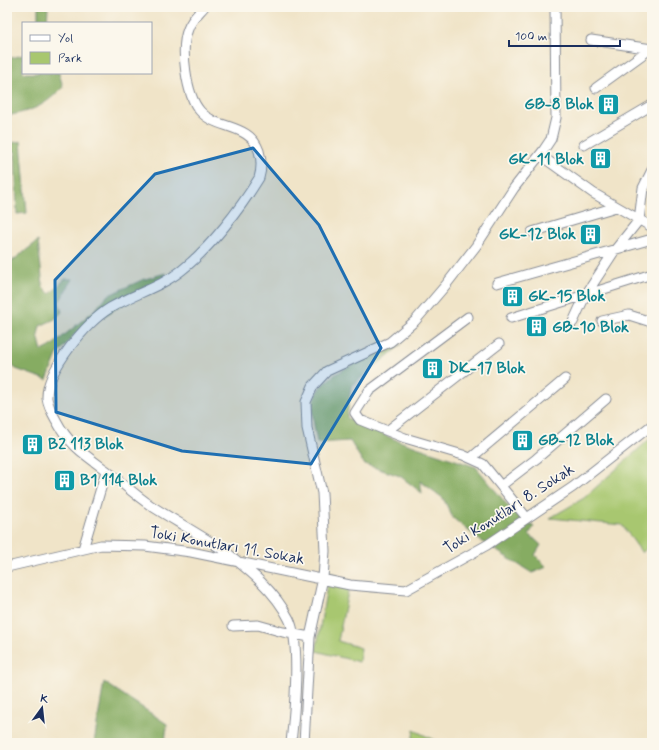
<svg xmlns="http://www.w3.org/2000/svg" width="659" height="750" font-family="Mynerve,sans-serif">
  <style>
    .green { fill: #a8c76f; stroke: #627b66 }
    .forest { fill: #86ac62; stroke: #506e60 }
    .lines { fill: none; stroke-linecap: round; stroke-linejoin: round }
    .minor-casing { stroke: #868a93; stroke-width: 11 }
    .minor { stroke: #fff; stroke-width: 9 }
    .marked { fill: #1f6fb2; fill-opacity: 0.2; stroke: #1f6fb2; stroke-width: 3; stroke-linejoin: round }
    .labels { text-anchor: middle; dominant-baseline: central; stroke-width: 3.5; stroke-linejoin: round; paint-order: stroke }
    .culture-label { font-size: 16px; font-weight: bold; fill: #0d838f; stroke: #fbf7ec; text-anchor: start }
    .street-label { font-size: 16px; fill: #1b2f5e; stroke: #fbf7ec }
  </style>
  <rect width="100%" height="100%" fill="#fbf7ec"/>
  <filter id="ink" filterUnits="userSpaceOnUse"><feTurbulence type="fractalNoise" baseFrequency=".025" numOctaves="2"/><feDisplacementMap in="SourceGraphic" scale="8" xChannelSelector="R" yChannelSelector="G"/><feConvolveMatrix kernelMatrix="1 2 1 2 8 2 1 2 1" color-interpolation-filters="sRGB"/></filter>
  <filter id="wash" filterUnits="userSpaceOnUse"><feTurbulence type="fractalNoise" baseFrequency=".012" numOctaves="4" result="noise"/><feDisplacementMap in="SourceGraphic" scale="16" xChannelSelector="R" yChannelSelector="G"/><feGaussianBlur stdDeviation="0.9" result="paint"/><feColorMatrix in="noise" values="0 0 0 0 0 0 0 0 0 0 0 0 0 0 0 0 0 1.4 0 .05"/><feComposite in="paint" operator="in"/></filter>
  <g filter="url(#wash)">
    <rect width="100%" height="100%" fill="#f0e4c8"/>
    <path class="green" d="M652 437V543L642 553 622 525 550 518 584 498Z
      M332 573 349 587 338 641 361 648 359 662 316 651 329 574Z
      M414 730 440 743H412Z"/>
    <path class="forest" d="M38 7H48L47 23H38Z
      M23 55V73H59L63 87C43 107 34 110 7 116V59Z
      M21 141 27 213 17 214 15 151 7 152V144Z
      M38 241 43 287 50 294 65 279H73L59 302 62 312 55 319 40 326 38 335 42 351 50 347 96 309 107 296 142 280 166 273 165 278 75 334 57 355 47 380 16 369 7 361V265Z
      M402 344 351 386 347 418 396 440 476 467 513 512 534 527 529 534 541 545 535 555 547 567 532 573 481 541 453 518 443 498 420 481 422 493 400 476 364 464 350 441 317 443C315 428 310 412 315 397 322 372 379 354 402 344Z
      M104 682 167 724 165 743H94Z"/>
  </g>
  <g filter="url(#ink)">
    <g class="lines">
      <defs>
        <path id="minor" d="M204 7C198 14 191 20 188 29 180 48 186 95 200 111 216 130 250 123 259 151 262 161 262 168 259 178 240 209 211 247 182 270 161 287 134 294 110 308 87 322 46 370 47 398 48 406 52 413 56 420 69 445 85 455 107 471 121 482 135 495 150 505 175 521 201 535 226 552 250 571 275 591 289 619 301 643 294 716 291 743
          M591 40 652 49
          M596 88 650 49
          M584 145 652 105
          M540 155 593 193 652 227
          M532 232 616 207
          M497 283 652 239
          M468 317 369 391 355 413 360 420 405 438 463 455 483 464 527 518
          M511 318 652 274
          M602 321 629 315 648 321 652 320
          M573 322 585 296 615 250 639 220 643 188 652 170
          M387 431 499 344
          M471 458 565 379
          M502 485 536 459 606 399
          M83 549 106 471
          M7 567 101 545 145 546 191 552 350 585 406 590 487 545 573 487 652 425
          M233 626 258 625 283 632 310 637
          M304 743 310 637 323 578 325 551 322 493 307 428 306 402 313 386 327 371 390 342 415 321 445 286 476 246 514 188 543 151 551 139 556 118 555 7"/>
      </defs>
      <use href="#minor" class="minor-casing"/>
      <use href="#minor" class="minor"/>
    </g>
  </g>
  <path class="marked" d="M253 148 319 225 381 348 311 464 182 451 56 412 55 280 155 174Z"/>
  <defs>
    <symbol id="building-square" viewBox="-11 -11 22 22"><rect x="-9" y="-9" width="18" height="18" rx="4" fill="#0f9aa8" stroke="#fbf7ec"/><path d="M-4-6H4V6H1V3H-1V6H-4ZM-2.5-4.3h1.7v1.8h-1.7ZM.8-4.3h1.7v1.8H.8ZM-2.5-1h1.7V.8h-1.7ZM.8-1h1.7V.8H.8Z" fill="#fff"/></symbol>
  </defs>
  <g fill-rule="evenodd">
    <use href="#building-square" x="596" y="92" width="25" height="25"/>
    <use href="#building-square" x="588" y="146" width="25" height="25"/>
    <use href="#building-square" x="578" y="222" width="25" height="25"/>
    <use href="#building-square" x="500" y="284" width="25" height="25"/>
    <use href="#building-square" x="524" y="314" width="25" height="25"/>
    <use href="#building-square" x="420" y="356" width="25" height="25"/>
    <use href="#building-square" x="510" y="428" width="25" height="25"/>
    <use href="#building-square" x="20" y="432" width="25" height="25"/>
    <use href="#building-square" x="52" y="468" width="25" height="25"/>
  </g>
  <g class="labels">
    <g class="culture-label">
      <text x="594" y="104" text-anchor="end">GB-8 Blok</text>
      <text x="584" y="159" text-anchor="end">GK-11 Blok</text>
      <text x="576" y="234" text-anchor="end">GK-12 Blok</text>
      <text x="528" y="296">GK-15 Blok</text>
      <text x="552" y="327">GB-10 Blok</text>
      <text x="448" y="368">DK-17 Blok</text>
      <text x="538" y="440">GB-12 Blok</text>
      <text x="48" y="444">B2 113 Blok</text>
      <text x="80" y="480">B1 114 Blok</text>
    </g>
    <g class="street-label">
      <text transform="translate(509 509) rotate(-33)">Toki Konutları 8. Sokak</text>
      <text transform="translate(227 546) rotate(10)">Toki Konutları 11. Sokak</text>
    </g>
  </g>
  <rect width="659" height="750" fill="none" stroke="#fbf7ec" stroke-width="24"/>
  <rect x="22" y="22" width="130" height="52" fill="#fbf7ec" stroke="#a1a7b3"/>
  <rect x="30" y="35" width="20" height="6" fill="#ffffff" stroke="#a1a7b3"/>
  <text x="58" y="42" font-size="12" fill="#1b2f5e">Yol</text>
  <rect x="30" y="52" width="20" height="12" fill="#a8c76f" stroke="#a1a7b3"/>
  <text x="58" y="62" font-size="12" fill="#1b2f5e">Park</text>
  <g transform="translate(42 708) rotate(15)" stroke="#fbf7ec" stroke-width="3" paint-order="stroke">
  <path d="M0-3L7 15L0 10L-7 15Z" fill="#1b2f5e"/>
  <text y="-6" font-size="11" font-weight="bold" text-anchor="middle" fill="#1b2f5e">K</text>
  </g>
  <path d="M509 40v6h111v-6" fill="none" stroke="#1b2f5e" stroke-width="2"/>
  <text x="515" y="40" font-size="12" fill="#1b2f5e" stroke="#fbf7ec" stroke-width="3" paint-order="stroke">100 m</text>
</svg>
